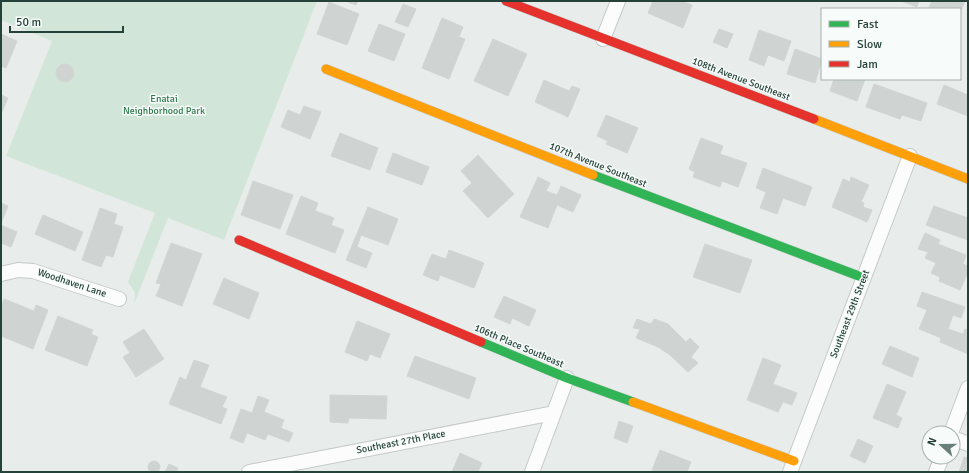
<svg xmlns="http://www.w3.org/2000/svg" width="969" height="473" font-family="Signika,sans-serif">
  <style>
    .green { fill: #d1e6d8 }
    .building { fill: #cfd4d2; stroke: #d1d6d4 }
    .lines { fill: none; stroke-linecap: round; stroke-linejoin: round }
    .street-casing { stroke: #c5cac8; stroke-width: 16 }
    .fast-casing { stroke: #c3cbc8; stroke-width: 10 }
    .slow-casing { stroke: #c3cbc8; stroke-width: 10 }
    .jam-casing { stroke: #c3cbc8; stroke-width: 10 }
    .street { stroke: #fcfcfc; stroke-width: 14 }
    .fast { stroke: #30b455; stroke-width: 9 }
    .slow { stroke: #ff9f0a; stroke-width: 9 }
    .jam { stroke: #e5322d; stroke-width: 9 }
    .labels { text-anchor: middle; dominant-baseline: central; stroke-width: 3; stroke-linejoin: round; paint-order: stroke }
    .street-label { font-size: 10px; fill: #24423a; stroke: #f7fbf9 }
    .park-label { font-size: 10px; fill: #2d7a4b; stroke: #f7fbf9 }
  </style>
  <rect width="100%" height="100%" fill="#e8edeb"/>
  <path class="green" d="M1 1H317L224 240 168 218 134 304 135 293 128 282 155 213 6 156 52 41 1 20Z"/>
  <path class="building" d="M345 1H358L356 5Z
    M653 1H682L692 5 683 28 648 13Z
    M901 1H919L917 7Z
    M932 1H965L960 13V9L945 7 944 9 929 7Z
    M329 2 359 14 347 45 317 34Z
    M403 4 416 9 408 27 395 22Z
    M442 18 463 27 459 37 465 39 449 79 422 68Z
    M379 24 405 34 394 61 368 51Z
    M719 29 733 34 727 48 713 42Z
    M759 30 791 41 784 61 768 55 764 66 749 60Z
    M1 34 17 41 6 68 1 66Z
    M493 39 527 54 508 96 474 81Z
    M795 49 822 59 815 83 787 74Z
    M56 73a9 9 0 1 1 18 0a9 9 0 1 1-18 0Z
    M834 79H865L857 101 830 91Z
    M544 80 569 91 572 86 580 89 568 117 535 102Z
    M874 84 927 103 921 121 902 115 900 119 866 107Z
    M944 85 968 95V116L937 104Z
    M1 95 8 98 1 114Z
    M304 106 321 112 310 139 281 127 288 110 300 115Z
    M606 115 638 128 627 153 606 144 608 141 597 136Z
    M340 133 378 148 370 170 331 156Z
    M701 138 723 146 720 154 747 163 738 187 722 181 720 187 693 177 695 172 689 169Z
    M393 153 429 167 422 185 386 172Z
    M478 155 514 194 488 218 463 191 472 183 461 171Z
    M763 168 812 187 805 206 783 198 777 214 760 208 766 192 756 188Z
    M538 177 550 183 546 191 557 195 561 186 581 195 573 212 557 205 548 228 520 217Z
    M851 177 869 185 861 202 864 203 863 207 872 210 867 222 832 207 843 179 850 182Z
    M253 181 293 195 280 229 241 215Z
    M301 196 318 203 315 211 334 218 331 225 344 230 335 253 286 234Z
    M1 203 8 206 1 223Z
    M934 206 968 218V240L926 225Z
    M368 207 398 219 388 245 361 235 357 247 372 253 366 268 346 260Z
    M100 208 117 214 114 224 123 227 113 257 106 255 101 267 82 260Z
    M43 215 83 232 75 251 35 234Z
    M1 225 17 232 11 247 1 243Z
    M925 233 940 240 938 244 966 255 963 264 968 266V272L960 290 939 281 940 277 931 273 936 263 925 258 928 252 918 249Z
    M171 243 202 254 182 306 156 296 161 284 156 283Z
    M705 244 752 260 740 293 693 277Z
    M449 250 484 263 474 288 440 275 438 281 423 275 432 254 446 259Z
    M224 278 259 293 249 319 213 304Z
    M922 292 965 307 961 318 953 315 948 329 963 334 965 329 968 330V354L940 342 941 338 919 329 927 310 917 306Z
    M504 296 536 310 529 326 512 318 510 324 494 317Z
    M4 299 34 311 36 305 48 310 33 349 1 336V308Z
    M58 316 93 330 91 334 98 337 87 366 45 350Z
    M637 319 651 324 654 319 668 324 686 342 690 338 699 347 691 357 698 363 688 372 670 355 658 347 636 338 640 329 633 328Z
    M357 321 390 334 380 358 370 354 367 361 345 352Z
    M144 329 164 359 136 377 123 357 130 353 123 342Z
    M890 346 919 358 912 377 882 364Z
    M415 356 476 378 469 399 407 376Z
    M763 358 781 365 773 384 797 393 792 405 783 402 778 412 747 400Z
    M194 360 209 365 200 387 227 397 222 407 227 409 221 424 169 404 180 377 186 380Z
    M887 384 906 392 896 415 902 418 898 428 873 418Z
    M330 395 387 396 386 419 349 418 348 423 330 422Z
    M258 396 269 400 264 412 284 420 281 428 293 433 289 442 268 434 265 440 247 433 243 443 230 438 241 409 252 413Z
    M619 421 633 426 627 443 614 438Z
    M858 439 873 446 865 463 850 456Z
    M660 450 691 462 687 472H658L652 470Z
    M460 453 482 463 478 472H452Z
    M964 457 968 458V472H959Z
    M148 467a6 6 0 1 1 12 0a6 6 0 1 1-12 0Z
    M169 464 178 468 176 472H165Z"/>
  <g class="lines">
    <defs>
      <path id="street" d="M603 39 618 1
        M1 274 18 270 33 271 119 299
        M951 433 968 388
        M953 438 968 444
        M249 472 554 413
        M532 472 567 378
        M790 472 910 156
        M936 472 942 457"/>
      <path id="fast" d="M593 175 864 278
        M481 342 567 378 633 402"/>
      <path id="slow" d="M326 69 593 175
        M814 119 968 179
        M633 402 794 461"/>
      <path id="jam" d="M506 1 814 119
        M239 240 481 342"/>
    </defs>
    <use href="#street" class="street-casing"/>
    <use href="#fast" class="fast-casing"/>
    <use href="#slow" class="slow-casing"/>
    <use href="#jam" class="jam-casing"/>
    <use href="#street" class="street"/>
    <use href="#fast" class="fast"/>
    <use href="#slow" class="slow"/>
    <use href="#jam" class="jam"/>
  </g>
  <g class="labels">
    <g class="street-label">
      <text transform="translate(741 79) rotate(21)">108th Avenue Southeast</text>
      <text transform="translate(598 165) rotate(22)">107th Avenue Southeast</text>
      <text transform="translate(72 283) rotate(18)">Woodhaven Lane</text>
      <text transform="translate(850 314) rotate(-69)">Southeast 29th Street</text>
      <text transform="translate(519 346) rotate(23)">106th Place Southeast</text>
      <text transform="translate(401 442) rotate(-11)">Southeast 27th Place</text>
    </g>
    <g class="park-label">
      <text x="164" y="99">Enatai<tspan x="164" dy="12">Neighborhood Park</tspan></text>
    </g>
  </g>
  <rect width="969" height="473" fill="none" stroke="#24423a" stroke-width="4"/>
  <rect x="821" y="8" width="140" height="72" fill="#f7fbf9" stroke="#a3b1ad"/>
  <rect x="829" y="21" width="20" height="6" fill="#30b455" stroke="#a3b1ad"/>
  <text x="857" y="28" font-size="12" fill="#24423a">Fast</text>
  <rect x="829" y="41" width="20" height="6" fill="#ff9f0a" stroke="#a3b1ad"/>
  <text x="857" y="48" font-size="12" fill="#24423a">Slow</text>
  <rect x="829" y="61" width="20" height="6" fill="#e5322d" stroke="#a3b1ad"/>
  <text x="857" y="68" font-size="12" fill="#24423a">Jam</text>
  <g transform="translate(941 445) rotate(291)"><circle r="19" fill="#f7fbf9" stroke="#a3b1ad"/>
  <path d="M0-3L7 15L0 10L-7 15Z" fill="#697e78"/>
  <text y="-6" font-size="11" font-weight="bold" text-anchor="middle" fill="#24423a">N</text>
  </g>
  <path d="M10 26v6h113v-6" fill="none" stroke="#24423a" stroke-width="2"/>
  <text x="16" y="26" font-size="12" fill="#24423a" stroke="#f7fbf9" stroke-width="3" paint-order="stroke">50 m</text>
</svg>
